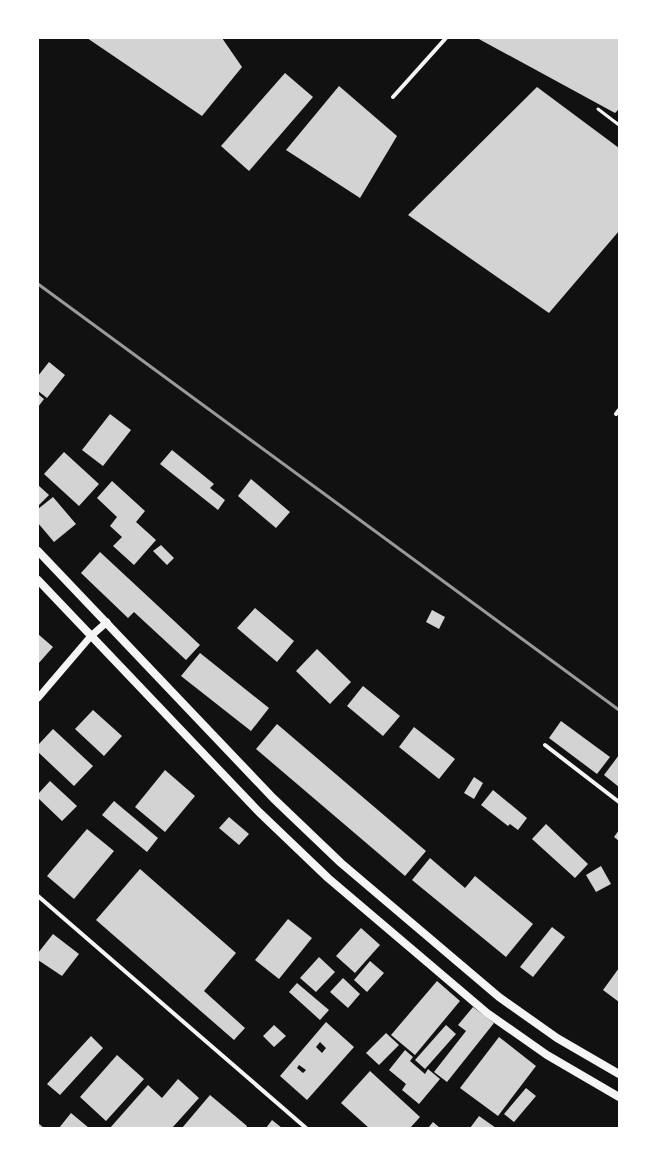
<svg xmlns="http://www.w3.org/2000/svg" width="657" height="1166" font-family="Commissioner,sans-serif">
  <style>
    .building { fill: #d3d3d3; fill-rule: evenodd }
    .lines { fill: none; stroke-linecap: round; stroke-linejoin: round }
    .service { stroke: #f5f5f5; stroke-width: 3 }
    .minor { stroke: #f5f5f5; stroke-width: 4 }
    .tertiary { stroke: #f5f5f5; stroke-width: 7 }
    .secondary { stroke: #f5f5f5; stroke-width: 8 }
    .rail { stroke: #9a9a9a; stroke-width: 3 }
  </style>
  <rect width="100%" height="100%" fill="#111"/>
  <path class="building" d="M87 38H222L242 67 202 116Z
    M477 38H619V109L615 113Z
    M285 73 313 97 249 171 221 146Z
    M339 86 397 136 360 198 286 150Z
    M537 87 619 148V231L549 313 408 215Z
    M49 362 65 375 47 398 38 391V376Z
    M38 394 44 399 38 407Z
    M110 414 131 430 103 466 82 450Z
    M172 450 214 484 210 488 225 500 218 510 160 464Z
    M64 452 99 484 79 506 44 474Z
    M251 479 290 512 276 528 238 496Z
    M112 481 145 511 136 522 156 540 134 565 113 546 122 537 110 526 117 517 97 498Z
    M38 485 49 495 38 506Z
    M53 497 76 524 54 542 38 523V509Z
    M161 545 174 558 167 565 153 551Z
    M100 552 200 645 186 660 134 612 128 618 81 573Z
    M255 608 294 641 277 662 237 628Z
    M432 610 445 617 439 629 426 622Z
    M38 634 53 647 38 664Z
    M317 649 351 682 330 704 296 671Z
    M200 653 269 708 251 731 181 676Z
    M363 686 400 716 383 736 347 706Z
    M93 710 122 736 104 756 75 729Z
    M561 721 610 757 597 774 549 738Z
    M277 724 426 851 405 876 256 749Z
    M414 727 455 759 439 779 399 747Z
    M53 729 93 766 74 786 38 752V745Z
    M619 755V787L604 775Z
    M165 770 195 796 165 832 135 807Z
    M474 777 483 783 474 799 464 793Z
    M50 781 77 806 62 821 38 798V794Z
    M493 790 527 818 518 830 510 824 508 826 481 805Z
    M114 801 158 838 147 852 102 815Z
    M229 817 249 834 239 845 219 828Z
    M546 824 588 864 575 878 532 839Z
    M87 829 114 851 74 899 47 876Z
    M619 830V841L614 837Z
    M430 858 465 888 475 876 533 924 506 957 412 880Z
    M601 866 611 884 596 892 586 875Z
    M140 869 236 953 204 991 245 1028 234 1040 96 920Z
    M288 919 312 938 279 979 255 960Z
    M552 927 565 937 533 977 520 967Z
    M361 928 380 945 355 973 336 956Z
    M53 934 79 954 62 976 38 960V953Z
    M319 957 335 972 316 992 300 978Z
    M370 961 384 973 367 992 354 980Z
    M619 968V1002L603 990Z
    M343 978 360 994 348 1008 330 992Z
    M437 981 460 1001 415 1055 391 1035Z
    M297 983 329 1010 320 1020 289 992Z
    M473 1007 494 1023 447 1082 434 1072 466 1031 458 1025Z
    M326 1022 354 1047 307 1100 280 1076ZM320 1042 326 1048 322 1053 316 1047ZM299 1065 306 1070 303 1073 297 1068Z
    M274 1025 286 1036 274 1047 263 1036Z
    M446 1025 456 1034 425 1069 415 1060Z
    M386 1033 399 1045 379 1065 366 1053Z
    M91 1036 103 1048 60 1095 47 1084Z
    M499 1037 536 1066 498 1116 460 1088Z
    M405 1050 413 1057 410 1061 425 1074 428 1069 440 1079 419 1104 402 1090 406 1084 389 1070Z
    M117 1055 144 1079 106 1121 80 1097Z
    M370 1071 420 1117 410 1128H369L341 1103Z
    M178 1079 199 1098 172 1128H110L148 1085 162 1098Z
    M526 1088 536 1096 514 1122 504 1114Z
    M210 1095 247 1126 246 1128H182Z
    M71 1113 89 1128H59Z
    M479 1116 496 1128H470Z
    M272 1120 282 1128H266Z
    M433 1122 440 1128H428Z
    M38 1123 44 1128H38Z"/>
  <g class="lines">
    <path class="service" d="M598 109 619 125"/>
    <path class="minor" d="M393 97 446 38
      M616 414 619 410
      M545 745 619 802
      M38 896 306 1128"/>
    <path class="tertiary" d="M38 698 91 636 107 622"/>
    <path class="secondary" d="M38 551 273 798 341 863 499 997 557 1038 619 1074
      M38 580 259 812 328 878 487 1013 547 1055 619 1097"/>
    <path class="rail" d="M38 284 619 710"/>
  </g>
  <rect width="657" height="1166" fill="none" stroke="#ffffff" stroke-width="78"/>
</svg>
